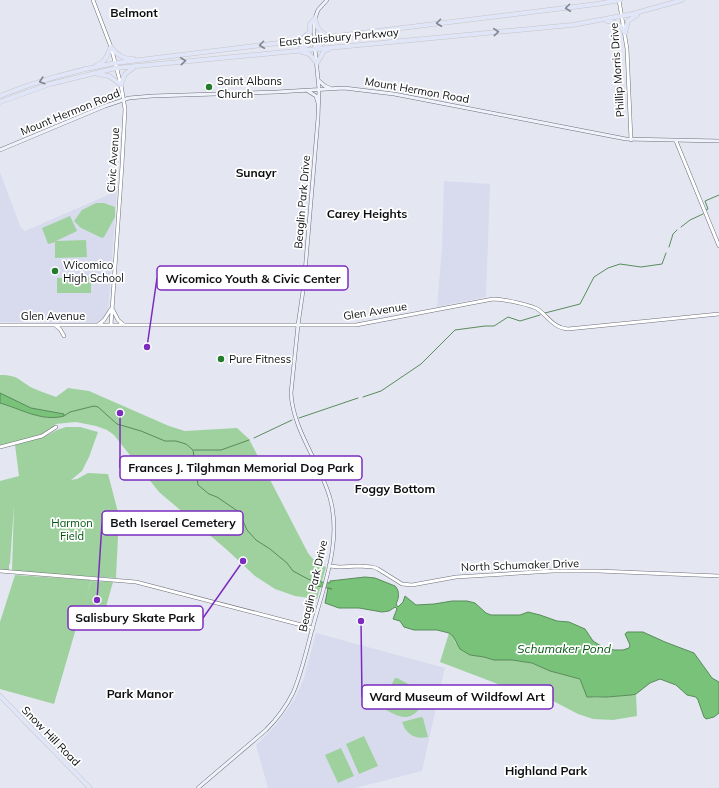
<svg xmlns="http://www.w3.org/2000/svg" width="719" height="788" font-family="Mulish,sans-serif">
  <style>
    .built { fill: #d7dbed }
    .green { fill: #9fd19e }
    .water { fill: #79c27a; stroke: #598c5a }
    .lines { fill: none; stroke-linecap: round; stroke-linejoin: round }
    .stream { stroke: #598c5a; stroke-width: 1 }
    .tertiary-casing { stroke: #6d6f78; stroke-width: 4 }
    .secondary-casing { stroke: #6d6f78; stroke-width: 4 }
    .primary-casing { stroke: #c5c5c6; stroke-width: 5 }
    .tertiary { stroke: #fff; stroke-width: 3 }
    .secondary { stroke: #f0f2fb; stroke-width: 3 }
    .primary { stroke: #e1e5f8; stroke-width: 4 }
    .oneway { stroke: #828490 }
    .poi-dot { fill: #237c2b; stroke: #fff; stroke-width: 1.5 }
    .labels { text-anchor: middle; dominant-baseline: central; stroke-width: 3.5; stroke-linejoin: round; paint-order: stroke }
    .street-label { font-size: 11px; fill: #0d0e11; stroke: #fff }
    .poi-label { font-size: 11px; fill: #0d0e11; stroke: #fff; text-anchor: start }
    .park-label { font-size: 11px; fill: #00540d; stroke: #fff }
    .neighbourhood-label { font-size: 12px; font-weight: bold; fill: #0d0e11; stroke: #fff }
    .water-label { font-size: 12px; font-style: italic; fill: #065812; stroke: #fff }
    .leader { fill: none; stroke: #7b2cbf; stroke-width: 1.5 }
    .callout-dot { fill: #7b2cbf; stroke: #fff; stroke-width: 1.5 }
    .callout { fill: #fff; stroke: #7b2cbf; stroke-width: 1.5 }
    .callout-label { font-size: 12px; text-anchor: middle; font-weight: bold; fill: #0d0e11 }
  </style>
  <rect width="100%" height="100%" fill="#e4e7f2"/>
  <path class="built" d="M0 172 20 226 25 231 117 191 108 311 101 321 98 323 0 322Z
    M444 181 490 184 486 297 437 307 442 247Z
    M316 633 445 668 422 771 355 788H268L256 745 276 725 294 700 303 681Z"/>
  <path class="green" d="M96 203H104L115 207V217L104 237 102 238 81 228 74 221 82 210Z
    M70 216 77 231 56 241 86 240 87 257 55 258V242L48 244 42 228Z
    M91 277V293H57V278Z
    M0 375C21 375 19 382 35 389 41 392 49 394 56 397L68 388 89 391 169 426 185 431 237 428 249 439 308 553 313 559 326 567 317 599 295 596 275 589 255 576 226 549 159 492 114 435 107 430 96 426 76 422 65 423 56 424 51 429 38 436 0 446Z
    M66 427H80L98 432 89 457 82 471 71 480 77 479 88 473 108 474 119 516 116 578 12 572 14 505 10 564H9V571L0 570V481L19 476 15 445 44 437 57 430Z
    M15 575 91 580 85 600 91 581 113 582 104 614 82 608 54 704 0 689V622Z
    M449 633 453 636 455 642 470 655 484 657 494 660H512L532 663 550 671 580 679 593 698 631 695 636 694 637 716 613 720 593 719 578 714 536 692 498 684 440 662Z
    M395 678H397L427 694C426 700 424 704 420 708 407 725 395 714 380 707Z
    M421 717 423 718 428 737C415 740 406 734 402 722Z
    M364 736 378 766 359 774 346 744Z
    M341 748 354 776 338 783 325 755Z"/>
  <path class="water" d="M0 393 31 408 64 414V416C42 422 21 409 0 403Z
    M365 577 375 578 395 586C400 591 399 598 396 604L398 607 403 602 405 596 416 605 434 604 452 601H467L475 603 486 613 491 615H520L528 612 540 615 557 621 569 622 585 629 593 641 601 646 614 650H623L629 648 630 645 625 634 627 632H643L665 642 694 653 712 678 719 682V713L714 717 706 719 704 717 698 700 696 697 687 695 676 685 660 679 650 683 636 694 631 695 607 697H587L580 679 550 671 532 663 512 660H494L484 657 470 655 460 649 453 636 449 633 437 630H414L404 627 400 621 393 619 397 609 395 607 389 611 382 612 359 608H339L325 603 328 588 332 589 317 586 319 579 321 582 330 583V581Z"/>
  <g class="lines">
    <path class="stream" d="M706 210 708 209 705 201 719 195
      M681 227 690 220 703 214
      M669 247 673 234 677 230
      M545 313 580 304 594 277 608 268 620 264 641 267 662 264 666 253
      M363 397 381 391 421 364 455 330 485 326H494L508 317 520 321 540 315
      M64 416 70 412 94 406 98 407 117 424 141 431 165 441H176L186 444 193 450 198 485 209 494 217 497 239 512 247 530 256 540 270 549 287 563 293 571 308 579 318 583
      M299 418 358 398
      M254 438 292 420
      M194 450H221L249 440"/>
    <defs>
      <path id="tertiary" d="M93 0 111 47 121 85 125 109 122 165 111 325
        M619 0 627 49 631 140
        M676 141 719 246
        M113 310 118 320 124 325
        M0 325H356L493 299C502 299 533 305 539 310 549 318 554 328 568 329L719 314
        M98 325 104 320 111 309
        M56 326 60 329 64 336
        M0 447 42 436 56 427
        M329 566 340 567 359 566 373 567 378 569 402 584 412 585 456 577 553 571H598L719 576
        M0 571 136 582 313 628"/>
      <path id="secondary" d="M318 80 325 86 330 88
        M308 91 316 96 318 103
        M0 150 105 106 129 98 152 96 277 92 344 88 394 94 626 139 719 141
        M198 788 266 730C277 719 286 707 293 693 302 672 307 648 313 626 324 585 342 541 330 498 320 462 293 431 291 393L298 325 304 284 318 118 319 89 314 39V21L318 10 327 0"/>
      <path id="primary" d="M315 18C317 28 319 33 330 36
        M607 21C616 22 621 25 625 33
        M625 32 628 21 637 15
        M302 39 310 32V24L315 18
        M301 48 311 44 314 39
        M315 49 322 43 334 38
        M302 52 309 54 317 63 324 51 329 49
        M97 65C106 62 107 55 111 47 117 55 124 60 134 59
        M98 74 109 76 121 85 125 74 133 68
        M0 96C37 81 76 70 115 63L597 4 620 0
        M0 102 50 84 116 68 572 25 632 14 682 0
        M0 696 90 788"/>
    </defs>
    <use href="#tertiary" class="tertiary-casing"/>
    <use href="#secondary" class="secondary-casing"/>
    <use href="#primary" class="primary-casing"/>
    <use href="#tertiary" class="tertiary"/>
    <use href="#secondary" class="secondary"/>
    <use href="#primary" class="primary"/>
  </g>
  <defs><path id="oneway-chevron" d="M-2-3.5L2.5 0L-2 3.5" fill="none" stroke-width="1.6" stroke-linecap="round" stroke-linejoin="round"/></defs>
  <g class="oneway">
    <use href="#oneway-chevron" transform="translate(568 8) rotate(173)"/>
    <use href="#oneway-chevron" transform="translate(439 23) rotate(173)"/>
    <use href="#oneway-chevron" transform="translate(496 32) rotate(-5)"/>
    <use href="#oneway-chevron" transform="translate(262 45) rotate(173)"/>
    <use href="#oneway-chevron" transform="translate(183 61) rotate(-5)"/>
    <use href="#oneway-chevron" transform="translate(42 81) rotate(163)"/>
  </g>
  <g class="poi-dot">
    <circle cx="209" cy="87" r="4"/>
    <circle cx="55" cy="271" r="4"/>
    <circle cx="221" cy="359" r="4"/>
  </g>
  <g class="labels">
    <g class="street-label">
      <text transform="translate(339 37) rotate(-5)">East Salisbury Parkway</text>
      <text transform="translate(617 70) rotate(-94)">Phillip Morris Drive</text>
      <text transform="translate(417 90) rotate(10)">Mount Hermon Road</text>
      <text transform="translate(70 112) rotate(-22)">Mount Hermon Road</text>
      <text transform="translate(113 160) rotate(-86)">Civic Avenue</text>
      <text transform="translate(302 202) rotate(-85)">Beaglin Park Drive</text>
      <text transform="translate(375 311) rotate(-9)">Glen Avenue</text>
      <text x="53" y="316">Glen Avenue</text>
      <text transform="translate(520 565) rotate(-2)">North Schumaker Drive</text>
      <text transform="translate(313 586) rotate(-77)">Beaglin Park Drive</text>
      <text transform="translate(51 736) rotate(46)">Snow Hill Road</text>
    </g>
    <g class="poi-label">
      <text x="217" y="81">Saint Albans<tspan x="217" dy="13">Church</tspan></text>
      <text x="63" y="265">Wicomico<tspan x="63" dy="13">High School</tspan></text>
      <text x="229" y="359">Pure Fitness</text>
    </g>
    <g class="park-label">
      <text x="72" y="523">Harmon<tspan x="72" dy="13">Field</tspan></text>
    </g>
    <g class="neighbourhood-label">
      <text x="134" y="12">Belmont</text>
      <text x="256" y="172">Sunayr</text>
      <text x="367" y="213">Carey Heights</text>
      <text x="395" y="488">Foggy Bottom</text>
      <text x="140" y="693">Park Manor</text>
      <text x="546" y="770">Highland Park</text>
    </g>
    <g class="water-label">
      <text x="564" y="648">Schumaker Pond</text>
    </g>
  </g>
  <path class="leader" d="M147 347L157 278M120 413L120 468M97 600L102 523M243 561L203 618M361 621L362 697"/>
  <g class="callout-dot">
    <circle cx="147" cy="347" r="4"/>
    <circle cx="120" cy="413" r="4"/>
    <circle cx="97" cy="600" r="4"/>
    <circle cx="243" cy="561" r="4"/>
    <circle cx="361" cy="621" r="4"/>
  </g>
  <g class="callout">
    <rect x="157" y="266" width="191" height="24" rx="4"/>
    <rect x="120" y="456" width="242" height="24" rx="4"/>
    <rect x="102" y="511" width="141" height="24" rx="4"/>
    <rect x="68" y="606" width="135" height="24" rx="4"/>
    <rect x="362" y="685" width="191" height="24" rx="4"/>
  </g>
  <g class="callout-label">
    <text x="253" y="283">Wicomico Youth &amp; Civic Center</text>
    <text x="241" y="472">Frances J. Tilghman Memorial Dog Park</text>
    <text x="173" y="527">Beth Iserael Cemetery</text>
    <text x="135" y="622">Salisbury Skate Park</text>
    <text x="457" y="701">Ward Museum of Wildfowl Art</text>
  </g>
</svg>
